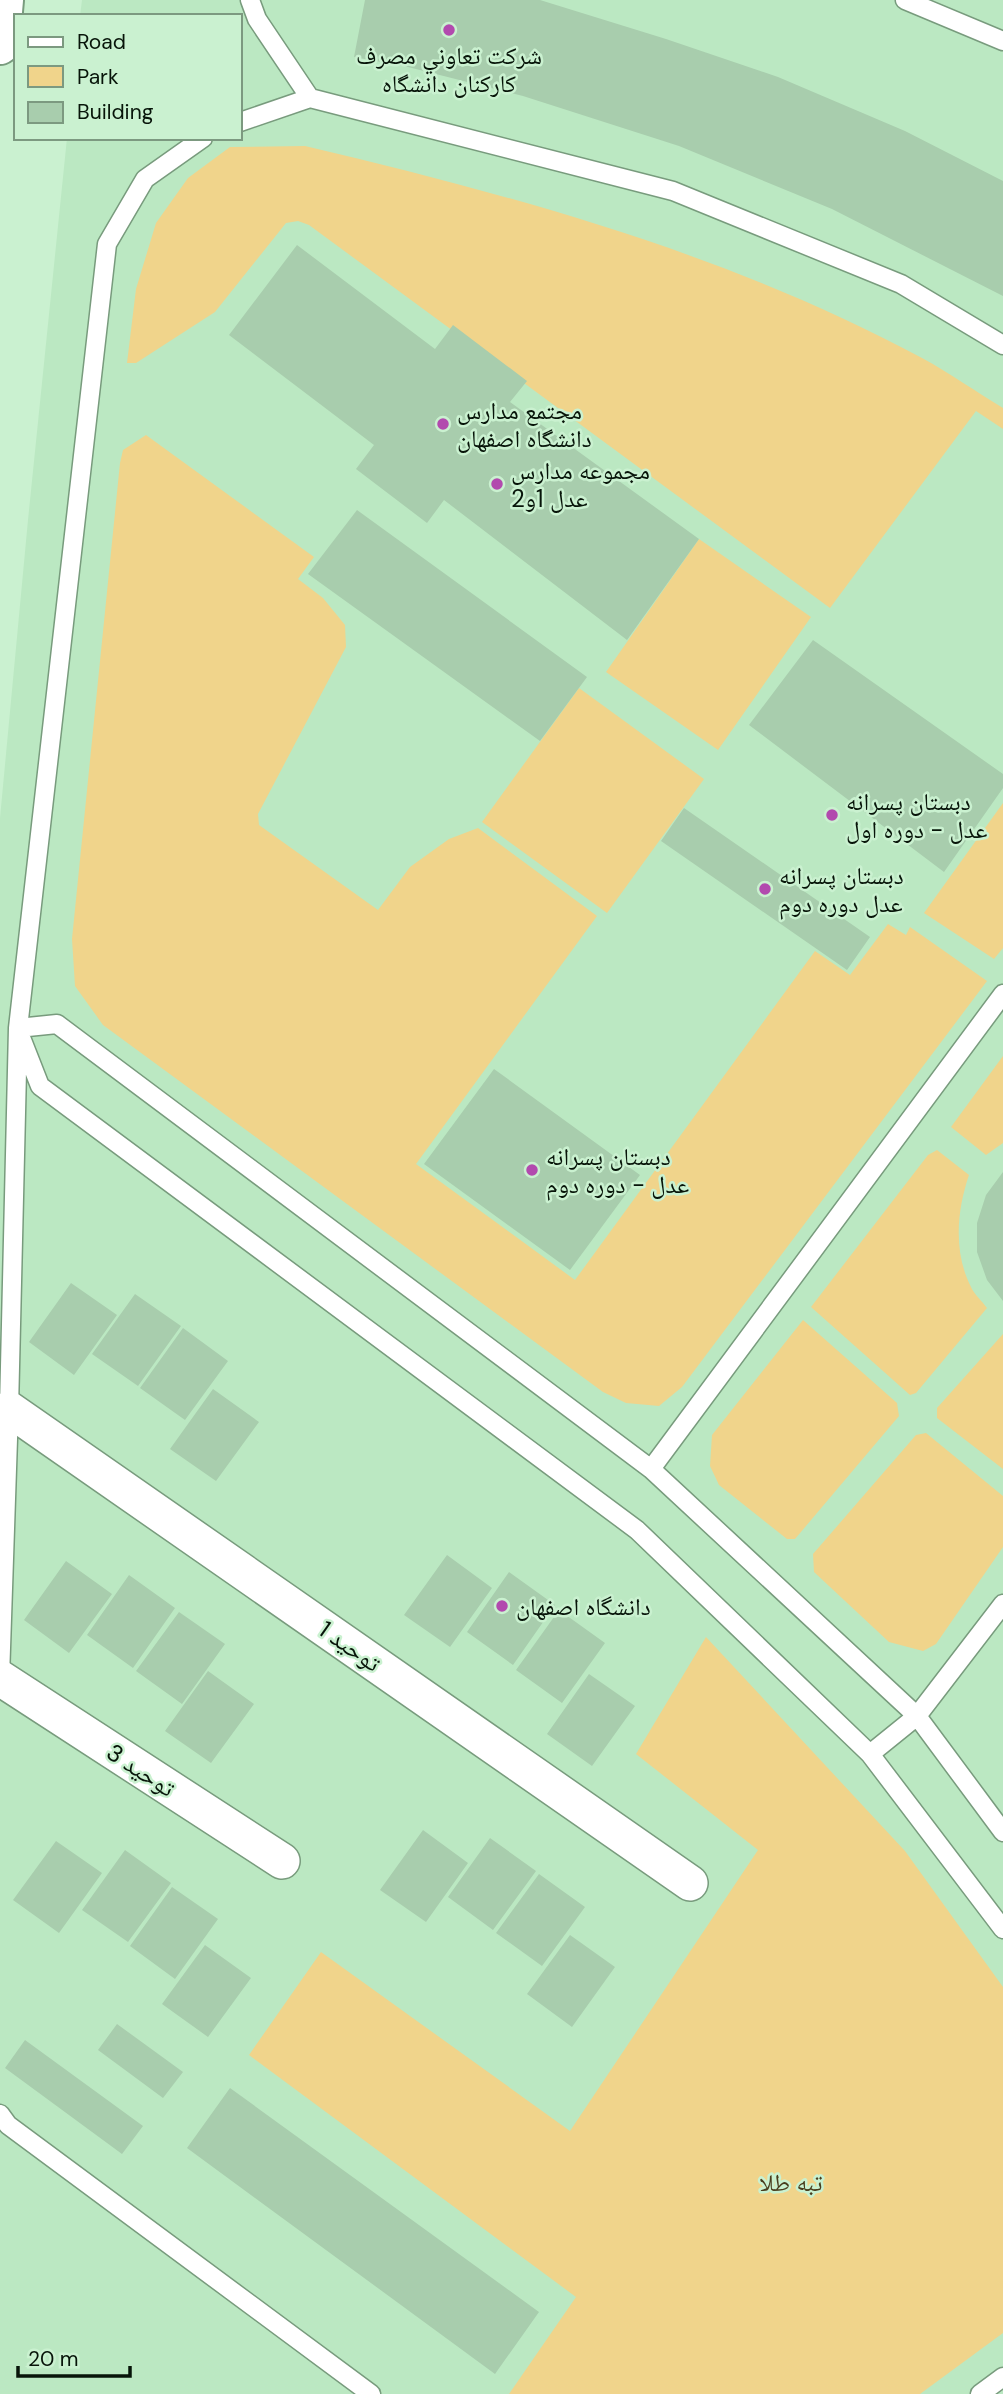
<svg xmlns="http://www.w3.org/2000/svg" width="1003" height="2394" font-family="'DM Sans','Noto Naskh Arabic',sans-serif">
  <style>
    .built { fill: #bbe8c2 }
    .green { fill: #f0d48b }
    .building { fill: #a8cdad }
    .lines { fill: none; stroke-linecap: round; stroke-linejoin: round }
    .lane-casing { stroke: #789b7d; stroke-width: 21 }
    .street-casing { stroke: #789b7d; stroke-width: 38 }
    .primary-casing { stroke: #789b7d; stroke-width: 42 }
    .lane { stroke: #fff; stroke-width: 18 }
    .street { stroke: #fff; stroke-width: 35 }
    .primary { stroke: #fff; stroke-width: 38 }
    .poi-dot { fill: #b24aae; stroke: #caf1d0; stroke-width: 2.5 }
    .labels { text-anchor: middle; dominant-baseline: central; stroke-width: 5; stroke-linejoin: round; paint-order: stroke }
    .poi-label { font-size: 24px; fill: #071409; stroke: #caf1d0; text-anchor: start }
    .street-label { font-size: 24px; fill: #071409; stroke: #caf1d0 }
    .park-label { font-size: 24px; fill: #493c1c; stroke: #caf1d0 }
  </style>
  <rect width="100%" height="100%" fill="#caf1d0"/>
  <path class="built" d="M82 0H1003V2394H0V818L28 520 67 138H240V16H80Z"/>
  <path class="green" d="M305 146C516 196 729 254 922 358 950 373 976 392 1003 408V429L976 411 830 608 309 225 298 221 286 223 215 312 136 363H127L136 289 156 223 188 178 230 147Z
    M146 435 314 557 298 579 323 598 345 625 346 647 258 814 259 825 378 910 410 867 449 839 478 828 597 916 416 1164 575 1280 815 951 850 975 888 924 906 935 910 927 987 981 682 1387 659 1406 626 1403 603 1392 103 1025 75 986 72 939 120 463 123 450Z
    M699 539 811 617 718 750 606 672Z
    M579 688 704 779 607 913 482 822Z
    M1003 803V948L994 959 924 913Z
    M1003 1056V1143L986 1155 951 1127Z
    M937 1150 969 1175C957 1210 953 1252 971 1287 974 1294 982 1301 987 1308L916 1393 910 1395 811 1307 928 1155Z
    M803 1320 897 1403 899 1416 795 1539H787L719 1485 710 1466 712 1435Z
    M1003 1334V1469L937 1418V1408Z
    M926 1433 1003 1496V1547L936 1644 923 1651 889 1642 814 1572 813 1554 916 1435Z
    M706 1637 905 1851 1003 1987V2333L920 2394H509L576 2297 249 2055 321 1952 570 2131 758 1850 636 1754Z"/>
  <path class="building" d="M365 0H540L666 39 778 77 905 131 1003 181V296L832 209 679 146 523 96 408 67 354 57Z
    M297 245 435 349 453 325 527 381 510 402 699 539 627 640 444 500 427 523 356 469 374 445 229 335Z
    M357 510 587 677 540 741 308 574Z
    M813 640 1003 774V788L944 872 749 725Z
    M684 808 870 937 847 970 661 841Z
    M494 1069 640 1175 570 1270 424 1164Z
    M1003 1172V1301L987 1280 977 1252V1223L986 1195Z
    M71 1283 117 1315 74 1375 29 1342Z
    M135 1294 181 1326 138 1386 92 1354Z
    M183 1328 228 1361 185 1420 140 1388Z
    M213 1389 259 1422 216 1481 170 1449Z
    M447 1555 492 1588 450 1647 404 1615Z
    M66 1561 112 1594 69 1653 24 1620Z
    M509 1572 555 1605 513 1665 467 1632Z
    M129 1575 175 1608 133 1668 87 1635Z
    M559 1610 605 1643 562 1703 516 1670Z
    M179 1612 225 1644 182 1704 136 1671Z
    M208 1671 254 1704 211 1763 165 1731Z
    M589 1674 635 1706 592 1766 547 1734Z
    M423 1830 468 1863 426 1922 380 1890Z
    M490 1838 536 1871 493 1930 448 1897Z
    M56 1841 102 1873 59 1933 13 1900Z
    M125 1850 171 1883 128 1942 82 1910Z
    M539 1874 585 1907 542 1966 496 1933Z
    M172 1887 218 1919 175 1979 130 1946Z
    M570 1935 615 1967 572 2027 527 1994Z
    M205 1945 251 1978 208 2037 162 2004Z
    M117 2024 183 2072 163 2098 98 2050Z
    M25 2040 143 2126 122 2154 5 2068Z
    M230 2088 539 2312 495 2374 187 2148Z"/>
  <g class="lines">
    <defs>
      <path id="lane" d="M250 0 257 19 310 98 673 191 901 284 1003 345
        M905 0 1003 41
        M240 122 310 98
        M18 1028 57 1024 651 1469 917 1716 1003 1832
        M20 1035 40 1086 637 1530 870 1754 1003 1929
        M651 1469 1003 994
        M0 1678 9 1409 18 1028 107 244 145 179 203 138
        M870 1754 917 1716 1003 1604
        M0 2114 8 2125 371 2394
        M980 2394 1003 2377"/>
      <path id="street" d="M9 1409 690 1883
        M0 1678 282 1861"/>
      <path id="primary" d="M0 45 4 0"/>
    </defs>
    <use href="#lane" class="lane-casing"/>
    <use href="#street" class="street-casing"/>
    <use href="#primary" class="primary-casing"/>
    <use href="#lane" class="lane"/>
    <use href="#street" class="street"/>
    <use href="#primary" class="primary"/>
  </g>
  <g class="poi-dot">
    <circle cx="449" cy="30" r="7"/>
    <circle cx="443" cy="424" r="7"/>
    <circle cx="497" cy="484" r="7"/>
    <circle cx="832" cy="815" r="7"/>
    <circle cx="765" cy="889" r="7"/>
    <circle cx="532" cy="1170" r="7"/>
    <circle cx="502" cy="1606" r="7"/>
  </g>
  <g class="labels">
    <g class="poi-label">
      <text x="449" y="55" text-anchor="middle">شرکت تعاوني مصرف<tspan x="449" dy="28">کارکنان دانشگاه</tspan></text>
      <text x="457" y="410">مجتمع مدارس<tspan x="457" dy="28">دانشگاه اصفهان</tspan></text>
      <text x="511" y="470">مجموعه مدارس<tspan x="511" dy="28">عدل 1و2</tspan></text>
      <text x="846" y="801">دبستان پسرانه<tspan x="846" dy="28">عدل - دوره اول</tspan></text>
      <text x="779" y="875">دبستان پسرانه<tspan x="779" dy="28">عدل دوره دوم</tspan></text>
      <text x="546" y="1156">دبستان پسرانه<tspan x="546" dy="28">عدل - دوره دوم</tspan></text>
      <text x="516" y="1606">دانشگاه اصفهان</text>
    </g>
    <g class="street-label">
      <text transform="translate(350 1646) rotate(35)">توحید 1</text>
      <text transform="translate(141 1770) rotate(33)">توحید 3</text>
    </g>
    <g class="park-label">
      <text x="791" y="2182">تبه طلا</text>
    </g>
  </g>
  <rect x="14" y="14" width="228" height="126" fill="#caf1d0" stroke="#7c9980" stroke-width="2"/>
  <rect x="28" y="37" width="35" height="10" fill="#ffffff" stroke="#7c9980" stroke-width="2"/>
  <text x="77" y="49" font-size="21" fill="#071409">Road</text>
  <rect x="28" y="66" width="35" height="21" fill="#f0d48b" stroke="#7c9980" stroke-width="2"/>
  <text x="77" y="84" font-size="21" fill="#071409">Park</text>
  <rect x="28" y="102" width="35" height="21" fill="#a8cdad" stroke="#7c9980" stroke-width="2"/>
  <text x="77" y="119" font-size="21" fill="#071409">Building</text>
  <path d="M18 2366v10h112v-10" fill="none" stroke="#071409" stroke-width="3.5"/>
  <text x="28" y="2366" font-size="21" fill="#071409" stroke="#caf1d0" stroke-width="5" paint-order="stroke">20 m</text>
</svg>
